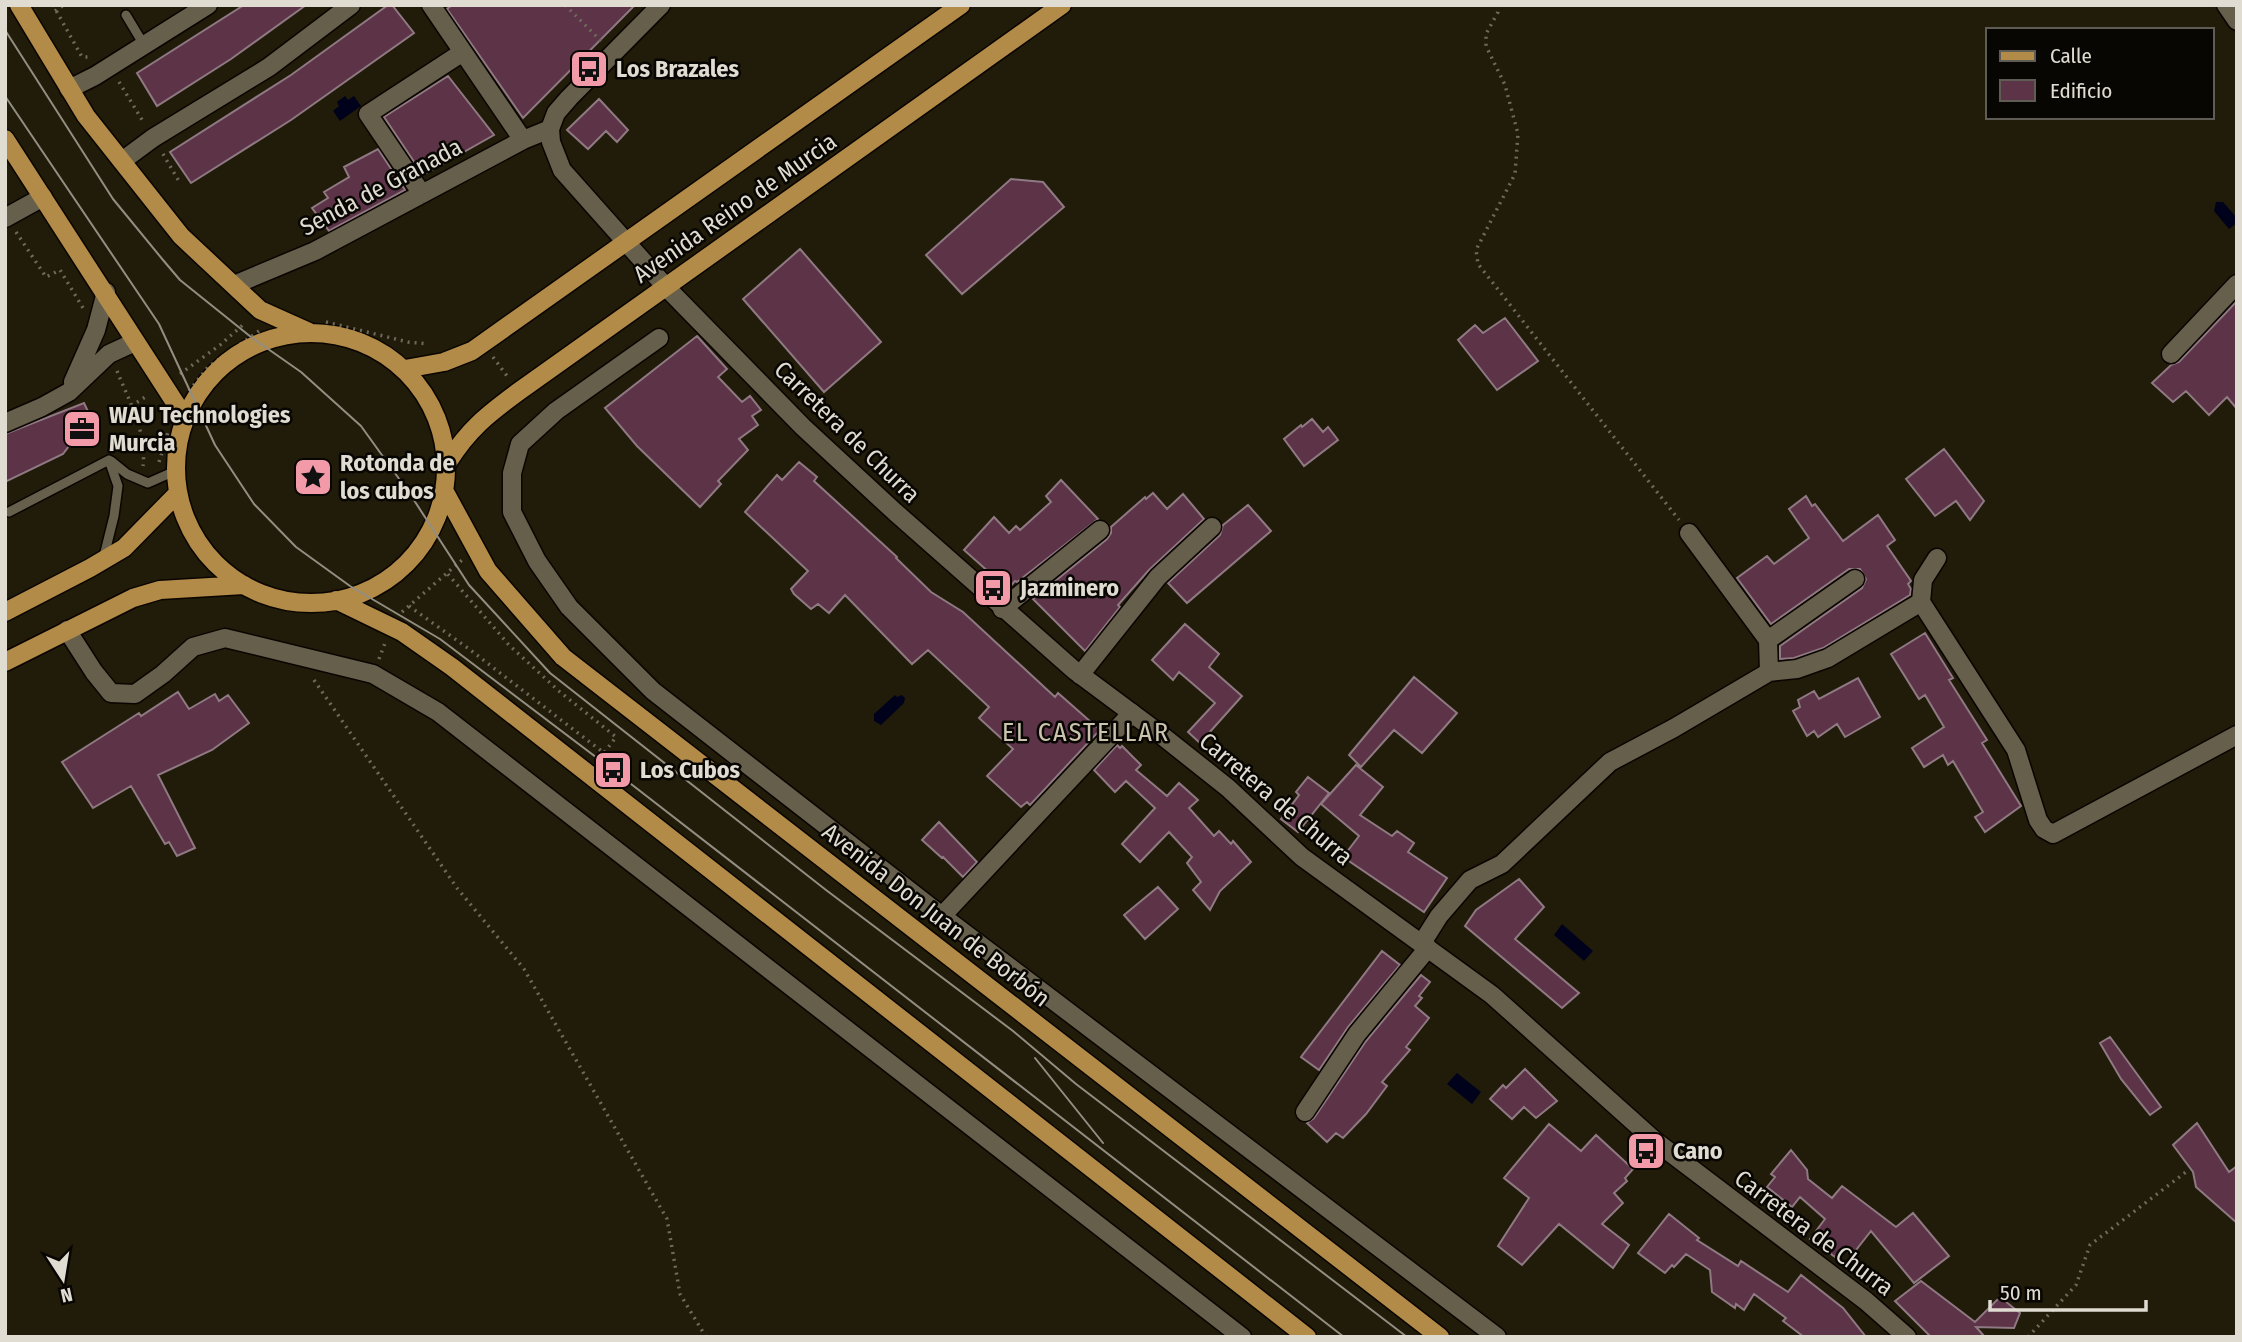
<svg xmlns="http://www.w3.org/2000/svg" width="2242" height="1342" font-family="'Fira Sans Condensed',sans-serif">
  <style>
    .water { fill: #00021c }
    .building { fill: #5c3347; stroke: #8f7982; stroke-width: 2 }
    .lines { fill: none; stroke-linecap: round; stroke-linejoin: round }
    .service-casing { stroke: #0a0500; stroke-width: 12 }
    .minor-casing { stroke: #0a0500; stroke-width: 21 }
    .tertiary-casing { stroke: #0a0500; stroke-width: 21 }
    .primary-casing { stroke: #0a0500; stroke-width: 21 }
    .path { stroke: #6f695b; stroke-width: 3.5; stroke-dasharray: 2 5; stroke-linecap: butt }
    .service { stroke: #665f4c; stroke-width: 9 }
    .minor { stroke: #665f4c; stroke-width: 18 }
    .tertiary { stroke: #665f4c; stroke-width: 18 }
    .primary { stroke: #b38b48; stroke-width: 18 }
    .tram { stroke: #928e81; stroke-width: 2 }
    .labels { text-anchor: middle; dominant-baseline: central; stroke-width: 5; stroke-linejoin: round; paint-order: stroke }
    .poi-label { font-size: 24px; font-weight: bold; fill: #e0dcd2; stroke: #080602; text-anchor: start }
    .street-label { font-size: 24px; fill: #e0dcd2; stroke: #080602 }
    .neighbourhood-label { font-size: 26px; letter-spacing: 2px; fill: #cbc3ae; stroke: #080602 }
  </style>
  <rect width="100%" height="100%" fill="#211b0a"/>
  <path class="water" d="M345 96 348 100 354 96 361 106 340 121 333 111 339 106 337 102Z
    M2216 202H2223L2237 218V223L2229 229 2214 211Z
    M895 695 897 697 902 695 905 698 904 703 881 725 874 721V714Z
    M1562 924 1593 951 1584 961 1554 935Z
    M1457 1073 1481 1092 1472 1104 1447 1084Z"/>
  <path class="building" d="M244 5H306L231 59 157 106 137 73Z
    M388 5H392L414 33 291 120 191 183 170 152 291 75Z
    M452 5H635L523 118 447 9Z
    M448 76 494 135 423 175 384 117Z
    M599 99 628 130 617 142 606 131 588 149 567 130Z
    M378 149 405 190 329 231 312 208 328 198 324 192 349 177 344 167Z
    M1011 179 1043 182 1064 207 962 294 926 255Z
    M800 249 881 342 824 392 743 299Z
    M2237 301V409L2227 397 2209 415 2186 391 2173 402 2152 383 2171 365 2179 362Z
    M1505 318 1538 361 1497 390 1458 340 1475 325 1483 333Z
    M697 336 727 369 718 377 742 402 750 396 761 410 752 416 758 425 739 439 748 450 718 481 721 484 700 507 637 446 605 408Z
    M84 403 99 435 82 429 63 454 5 482V434Z
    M1312 419 1323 432 1328 427 1338 440 1304 466 1284 439 1301 425 1302 427Z
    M1944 449 1984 501 1970 520 1956 501 1935 516 1906 479Z
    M799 462 817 477 814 481 897 557 896 558 931 592 963 612 1055 697 1058 693 1100 730 1030 805 1027 802 1021 807 987 776 1013 749 979 718 989 707 928 650 912 664 845 595 829 613 818 604 811 609 794 594 791 589 808 571 745 512 777 475 782 480Z
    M1061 480 1098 519 1017 582 1015 581 1008 589 964 550 994 517 1009 533 1016 526 1020 530 1051 502 1046 496Z
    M1153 493 1167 509 1183 494 1204 519 1149 570 1118 605 1120 607 1085 651 1033 599 1107 539 1111 533V527L1145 497 1146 499Z
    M1806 496 1812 506 1815 504 1843 541 1878 515 1895 540 1887 546 1911 581 1908 584 1911 589 1910 595 1823 648 1794 658 1780 659V646L1862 588 1866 579 1860 569H1849L1771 624 1737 578 1767 556 1774 564 1809 538 1789 509Z
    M1248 505 1271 531 1187 603 1168 583 1220 535 1223 525Z
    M1185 624 1219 654 1209 667 1242 696 1200 743 1188 732 1215 703 1179 672 1173 680 1152 660Z
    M1925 633 1953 678 1949 680 1987 740 1982 743 2021 806 1985 832 1975 817 1983 812 1953 761 1948 765 1943 755 1924 767 1912 748 1944 727 1925 695 1919 699 1891 654Z
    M1414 677 1457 713 1422 753 1394 730 1361 767 1349 755Z
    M1858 678 1880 717 1845 737 1837 724 1818 737 1814 731 1807 736 1793 711 1800 707 1798 700 1814 691 1819 699Z
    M178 692 189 709 215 694 219 701 228 695 249 723 212 750 158 775 195 848 177 856 169 842 165 844 131 786 93 808 62 762 139 713 141 716Z
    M1117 745 1120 748 1122 746 1141 765 1136 770 1167 796 1179 783 1198 800 1189 808 1214 836 1219 831 1231 844 1233 841 1251 862 1220 891 1210 910 1193 890 1201 882 1187 863 1192 857 1169 832 1140 862 1122 844 1155 808 1126 781 1115 792 1094 770Z
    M1356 765 1383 787 1360 815 1392 836 1397 831 1414 843 1408 852 1447 878 1424 912 1343 857 1359 836 1321 804Z
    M1308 777 1329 793 1298 832 1281 819 1299 795 1296 792Z
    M939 822 977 862 963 877 943 857 942 858 922 840Z
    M1519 879 1544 907 1515 939 1579 993 1562 1008 1465 926 1476 910Z
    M1158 887 1178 909 1145 939 1124 915Z
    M1382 951 1400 965 1348 1027 1319 1070 1301 1057Z
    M1421 975 1430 982 1419 996 1422 998 1415 1006 1429 1018 1406 1047 1410 1050 1382 1082 1387 1086 1366 1114 1343 1138 1336 1133 1327 1142 1307 1123 1314 1118 1366 1041Z
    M2110 1037 2161 1107 2150 1115 2121 1079 2100 1043Z
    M1525 1069 1557 1101 1536 1118 1524 1107 1512 1119 1490 1099 1503 1085 1506 1088Z
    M2197 1123 2229 1172 2237 1166V1223L2196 1187 2193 1172 2173 1145Z
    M1549 1124 1581 1151 1596 1135 1633 1169 1625 1178 1627 1181 1614 1193 1623 1203 1602 1224 1629 1245 1613 1268 1559 1224 1522 1265 1498 1246 1529 1198 1504 1178Z
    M1791 1150 1807 1170 1808 1179 1832 1198 1842 1186 1896 1227 1913 1213 1949 1256 1914 1283 1871 1231 1852 1255 1843 1248 1835 1257 1810 1239 1825 1219 1800 1197 1792 1207 1767 1187 1775 1177 1771 1174Z
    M1669 1214 1699 1238 1697 1240 1738 1266 1741 1261 1788 1292 1801 1275 1843 1308 1866 1337H1804L1783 1321 1786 1318 1754 1294 1744 1310 1736 1304 1735 1308 1712 1292 1710 1270 1686 1254 1674 1267 1672 1265 1665 1273 1638 1253Z
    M1921 1281 1975 1322 2000 1297 2020 1313 2014 1328 1976 1327 1985 1337H1931L1895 1301Z"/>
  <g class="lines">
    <defs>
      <path id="service" d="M126 15 144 45
        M111 461 127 474 148 483 175 471
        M9 512 109 460
        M103 560 114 516 118 486 109 460"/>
      <path id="minor" d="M431 5 523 140
        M2226 5 2237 21
        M69 89 95 76 208 5
        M122 161 153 138 269 67 351 5
        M422 194 368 114 463 52
        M5 218 43 197
        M234 285 315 251 523 140 550 129
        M659 338 556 411 520 444 512 473V512L537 561 569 607 653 691 942 916 1497 1337
        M2171 354 2237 284
        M73 382 96 330 106 292
        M5 423 42 407 69 392 109 354 135 342
        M1689 533 1768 640 1769 672
        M1937 558 1923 580 1921 602 2016 750 2038 820 2044 829 2053 834 2237 735
        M1002 609 1100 530
        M67 630 94 672 111 693 135 694 163 674 193 647 225 638 373 674 438 712 1242 1337
        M1768 640 1855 579
        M1080 675 1158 577 1212 527
        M942 916 1132 713
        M1422 943 1439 916 1470 880 1502 864 1610 762 1674 728 1769 672 1797 669 1828 658 1921 602
        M1305 1112 1357 1034 1428 948"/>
      <path id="tertiary" d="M661 5 569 98 556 113 550 129 551 142 562 170 666 287 803 427 895 512 1074 670 1160 734 1228 788 1302 857 1492 995 1655 1141 1866 1301 1907 1337"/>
      <path id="primary" d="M19 5 86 116 181 236 260 310 309 332
        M5 139 185 418
        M176 468a135 135 0 1 1 270 0a135 135 0 1 1-270 0Z
        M405 369 444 362 472 351 961 5
        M448 462C469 429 487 415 518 392L1062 5
        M445 492 488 571 563 657 1440 1337
        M336 600 402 632 452 667 1307 1337
        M5 612 90 568 124 548 177 494
        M5 662 133 598 160 590 244 585"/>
    </defs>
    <use href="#service" class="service-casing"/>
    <use href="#minor" class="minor-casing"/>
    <use href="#tertiary" class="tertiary-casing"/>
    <use href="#primary" class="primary-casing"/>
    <path class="path" d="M53 5 82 57H90
      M565 5 601 41
      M1497 5 1498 12 1486 34V46L1505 85 1518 134 1515 174 1476 250 1478 264 1679 520
      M55 11 64 5
      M119 82 144 123
      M163 154 180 183
      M16 232 46 277 60 270 83 308
      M326 322 408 342 428 344
      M493 357 507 376
      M117 371C129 401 147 432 143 466
      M180 374 220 345 245 323
      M189 391 208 367 259 331
      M131 406 147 396
      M159 462 169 429
      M409 606 469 649 604 753 616 737 560 692 509 645 446 572
      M402 612 462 560
      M379 659 385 643
      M314 680 457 888 524 969 667 1219 680 1294 706 1337
      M2028 1337 2076 1285 2090 1245 2186 1172"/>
    <use href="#service" class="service"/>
    <use href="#minor" class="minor"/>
    <use href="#tertiary" class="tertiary"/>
    <use href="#primary" class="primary"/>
    <path class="tram" d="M5 30 113 199 163 260 180 280 251 337 301 372 361 426 410 494 469 585 550 673 826 890 1013 1031 1076 1084 1407 1337
      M5 96 159 324 215 445 254 504 296 547 350 586 440 639 613 770 1344 1337
      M1035 1058 1103 1143"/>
  </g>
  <defs>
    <symbol id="bus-square" viewBox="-11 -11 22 22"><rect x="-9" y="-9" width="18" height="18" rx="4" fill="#f39aa8" stroke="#080602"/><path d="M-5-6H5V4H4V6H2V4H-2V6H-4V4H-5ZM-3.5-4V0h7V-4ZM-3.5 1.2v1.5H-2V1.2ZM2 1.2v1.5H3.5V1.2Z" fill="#111"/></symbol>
    <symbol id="office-square" viewBox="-11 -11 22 22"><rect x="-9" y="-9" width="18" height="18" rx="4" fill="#f39aa8" stroke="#080602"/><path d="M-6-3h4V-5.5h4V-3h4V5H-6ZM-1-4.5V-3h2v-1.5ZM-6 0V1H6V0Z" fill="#111"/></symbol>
    <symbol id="sight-square" viewBox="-11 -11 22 22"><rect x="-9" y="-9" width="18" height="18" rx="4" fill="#f39aa8" stroke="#080602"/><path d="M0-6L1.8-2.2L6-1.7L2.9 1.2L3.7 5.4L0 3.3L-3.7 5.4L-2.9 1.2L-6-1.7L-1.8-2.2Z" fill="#111"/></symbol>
  </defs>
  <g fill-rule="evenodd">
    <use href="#bus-square" x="567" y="47" width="44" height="44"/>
    <use href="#office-square" x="60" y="407" width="44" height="44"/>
    <use href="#sight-square" x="291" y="455" width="44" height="44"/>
    <use href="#bus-square" x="971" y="566" width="44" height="44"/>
    <use href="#bus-square" x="591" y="748" width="44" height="44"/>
    <use href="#bus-square" x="1624" y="1129" width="44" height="44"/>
  </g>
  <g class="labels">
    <g class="poi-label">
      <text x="616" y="69">Los Brazales</text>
      <text x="109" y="415">WAU Technologies<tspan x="109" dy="28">Murcia</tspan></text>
      <text x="340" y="463">Rotonda de<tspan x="340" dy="28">los cubos</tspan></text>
      <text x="1020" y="588">Jazminero</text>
      <text x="640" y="770">Los Cubos</text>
      <text x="1673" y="1151">Cano</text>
    </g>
    <g class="street-label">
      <text transform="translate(381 187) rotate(-28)">Senda de Granada</text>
      <text transform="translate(735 208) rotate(-35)">Avenida Reino de Murcia</text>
      <text transform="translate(847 432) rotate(44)">Carretera de Churra</text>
      <text transform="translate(1276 799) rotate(40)">Carretera de Churra</text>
      <text transform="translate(936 915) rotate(38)">Avenida Don Juan de Borbón</text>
      <text transform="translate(1814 1233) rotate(37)">Carretera de Churra</text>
    </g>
    <g class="neighbourhood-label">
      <text x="1086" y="732">EL CASTELLAR</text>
    </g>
  </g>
  <rect width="2242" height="1342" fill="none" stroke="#e0dcd2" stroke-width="14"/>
  <rect x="1986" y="28" width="228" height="91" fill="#080602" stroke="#5e5c55" stroke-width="2"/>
  <rect x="2000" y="51" width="35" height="10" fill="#b38b48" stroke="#5e5c55" stroke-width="2"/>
  <text x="2050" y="63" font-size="21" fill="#e0dcd2">Calle</text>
  <rect x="2000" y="80" width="35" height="21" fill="#5c3347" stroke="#5e5c55" stroke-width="2"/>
  <text x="2050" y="98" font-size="21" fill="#e0dcd2">Edificio</text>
  <g transform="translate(63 1279) rotate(168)" stroke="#080602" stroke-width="5" paint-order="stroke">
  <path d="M0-5L12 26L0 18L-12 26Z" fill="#e0dcd2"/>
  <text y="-10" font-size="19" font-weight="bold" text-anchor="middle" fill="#e0dcd2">N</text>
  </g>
  <path d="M1990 1300v10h156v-10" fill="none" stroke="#e0dcd2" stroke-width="3.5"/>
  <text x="2000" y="1300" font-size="21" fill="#e0dcd2" stroke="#080602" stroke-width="5" paint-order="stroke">50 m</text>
</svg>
